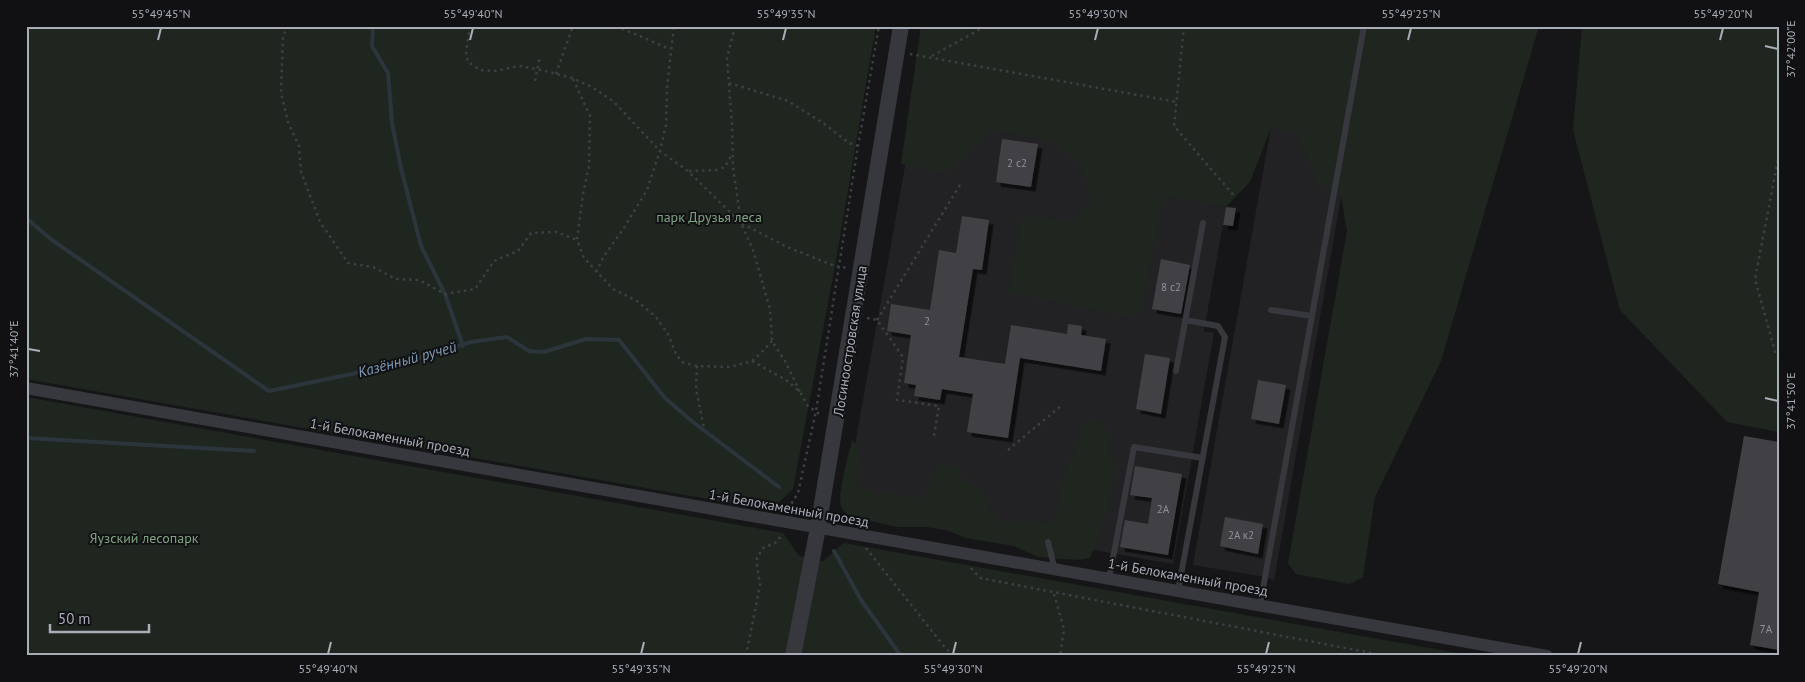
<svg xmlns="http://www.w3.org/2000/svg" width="1805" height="682" font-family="'PT Sans',sans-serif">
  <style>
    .built { fill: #222225 }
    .green { fill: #1e261f }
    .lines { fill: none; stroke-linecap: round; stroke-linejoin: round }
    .stream { stroke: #2c353c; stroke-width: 4 }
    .building { fill: #404145; filter: url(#shadow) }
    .path { stroke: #3d3f44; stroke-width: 2.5; stroke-dasharray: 2.5 4; stroke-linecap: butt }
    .service { stroke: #37383d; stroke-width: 6 }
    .minor { stroke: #37383d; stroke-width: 12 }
    .tertiary { stroke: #37383d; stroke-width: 16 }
    .ticks { fill: none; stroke: #a8adb8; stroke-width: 2 }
    .labels { text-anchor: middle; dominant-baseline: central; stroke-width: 4; stroke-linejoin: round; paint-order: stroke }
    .number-label { font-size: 11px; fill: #8e929b }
    .park-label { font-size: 14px; fill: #7fa381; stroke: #111113 }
    .street-label { font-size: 14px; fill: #a8adb8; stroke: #111113 }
    .water-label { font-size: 15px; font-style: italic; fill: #7f9bb3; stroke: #111113 }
    .neatline { fill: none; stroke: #a8adb8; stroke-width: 2 }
    .ticks-label { font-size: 12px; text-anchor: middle; fill: #a8adb8 }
  </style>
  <defs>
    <filter id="shadow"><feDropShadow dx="4.5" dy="4.5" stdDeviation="0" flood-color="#0009"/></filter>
  </defs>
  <rect width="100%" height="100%" fill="#161618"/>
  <path class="built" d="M1289 26H1371L1274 581 1265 577 1193 565Z
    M916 105 1176 151 1168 196 1226 207 1204 331 1214 333 1173 564 844 506Z"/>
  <path class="green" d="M26 26H876L835 266 793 489 777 504 759 508 26 379Z
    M921 26H1539L1441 361 1375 497 1363 577 1350 584 1296 574 1288 563 1347 231 1341 196 1318 184 1296 132 1271 128 1250 182 1226 207 1163 196 1143 304 1130 317 1008 292 1022 215 1072 222 1090 205 1083 167 1052 141 991 130 944 173 901 164Z
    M1582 26H1779V432L1727 422 1620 310 1573 130Z
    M26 397 783 533 799 556 823 561 844 543 1474 656H26Z
    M1087 421 1100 423 1106 427 1108 447 1113 459 1115 473 1106 515 1090 558 1077 560 1038 557 1014 546 966 538 946 530 926 527H898L851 517C847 514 842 511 841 506 837 494 849 454 852 440 865 452 859 469 855 484L874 493 914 496 920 498C931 491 928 474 939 468 942 466 947 465 951 464L957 468 964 480 982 489 993 515 998 520 1005 522 1033 521 1047 524 1053 520 1056 513 1064 473 1079 440 1080 426Z"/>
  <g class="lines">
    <path class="stream" d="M373 26 372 46 388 73 392 123 401 168 421 246 445 294 463 346
      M26 218 52 240 269 391 395 365 471 342 507 337 529 351 544 352 586 339 619 340 665 398 693 422 779 487
      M26 438 254 451
      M834 551 861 600 901 656"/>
  </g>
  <path class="building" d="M1002 139 1038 144 1031 187 996 182Z
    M1226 207 1236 208 1233 226 1223 225Z
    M962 216 989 220 982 270 973 269 959 357 1005 364 1011 325 1067 334 1068 324 1082 326 1081 335 1106 339 1101 371 1020 358 1008 438 967 432 973 394 942 389 940 400 914 396 916 385 904 383 911 335 887 331 891 304 930 310 939 250 956 253Z
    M1161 259 1190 265 1181 314 1152 309Z
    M1145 354 1170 358 1161 414 1136 409Z
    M1258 380 1286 385 1279 424 1251 419Z
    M1744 436 1779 442V650L1750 645 1759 592 1718 584Z
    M1135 466 1182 474 1168 555 1120 547 1125 520 1148 524 1152 498 1130 495Z
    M1225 517 1263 524 1258 554 1220 546Z"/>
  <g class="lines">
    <path class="path" d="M289 26 283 36 281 93 288 122 299 146 301 172 320 222 348 263 373 267 396 279 419 280 445 294 475 289 494 261 518 251 531 233 556 232 577 240
      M470 26 466 52 468 62 480 70 495 71 519 66 537 69 572 78 592 87 613 101 660 151 688 171 741 223 787 247 835 266 848 268
      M616 26 670 49
      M735 26 727 58 732 125 733 167 741 223 753 250 770 309 772 341 785 361 800 392
      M1184 26 1174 126 1235 197
      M910 54 1177 102
      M932 56 986 26
      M556 74 573 26
      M573 79 590 116 589 166 583 194 577 240 584 258 613 289 637 301 656 317 668 334 676 354 682 362 697 366 730 367 752 361 761 353 772 341
      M535 81 540 56
      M729 83 788 101 823 123 849 143 858 146
      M1779 154 1755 279 1776 355 1779 358
      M689 171 717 170 725 167 731 156
      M596 272 604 256 622 231 647 190 660 151 666 125 667 87 674 26
      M867 318 877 320 903 357 897 400 939 406 934 436
      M877 320 960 185
      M752 361 786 380 800 392 808 406 822 416
      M697 366 696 389 704 428
      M1008 450 1062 405
      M788 509 798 493 816 411 858 146 879 26
      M866 548 943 645 953 656
      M971 568 980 578 1387 656
      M1054 594 1064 629 1060 656
      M746 656 760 585 757 566V558L763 548 777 542 782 534"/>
    <path class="service" d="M1271 310 1312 316
      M1176 371 1203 223
      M1048 542 1055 570
      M1109 579 1134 447 1203 458
      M1178 591 1225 337 1218 326 1185 320
      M1260 605 1364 26"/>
    <path class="minor" d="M26 388 1547 656"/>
    <path class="tertiary" d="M793 656 818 528 901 26"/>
  </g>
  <path class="ticks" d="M158 40 161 28M470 40 473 28M783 40 786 28M1095 40 1098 28M1408 40 1411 28M1720 40 1723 28M1765 46 1778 49M28 349 40 351M1765 398 1778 401M328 654 331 642M641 654 644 642M953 654 956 642M1266 654 1269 642M1578 654 1581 642"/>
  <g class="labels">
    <g class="number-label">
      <text x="1017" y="163">2 с2</text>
      <text x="1171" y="287">8 с2</text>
      <text x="927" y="321">2</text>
      <text x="1163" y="509">2А</text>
      <text x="1241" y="535">2А к2</text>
      <text x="1766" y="629">7А</text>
    </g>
    <g class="park-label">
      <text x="709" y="217">парк Друзья леса</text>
      <text x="144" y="538">Яузский лесопарк</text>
    </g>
    <g class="street-label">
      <text transform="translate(850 341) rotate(-81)">Лосиноостровская улица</text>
      <text transform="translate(390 437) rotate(10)">1-й Белокаменный проезд</text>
      <text transform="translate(789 508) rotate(10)">1-й Белокаменный проезд</text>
      <text transform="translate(1188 577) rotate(10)">1-й Белокаменный проезд</text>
    </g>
    <g class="water-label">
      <text transform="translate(407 359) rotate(-15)">Казённый ручей</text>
    </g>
  </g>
  <rect width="1805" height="682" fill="none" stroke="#111113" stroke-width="55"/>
  <path d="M50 624v8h99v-8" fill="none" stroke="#a8adb8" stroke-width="2.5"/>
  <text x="58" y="624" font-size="15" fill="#a8adb8" stroke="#111113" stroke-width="4" paint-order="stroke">50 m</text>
  <rect x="28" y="28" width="1750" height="626" class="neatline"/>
  <g class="ticks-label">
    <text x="161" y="18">55°49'45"N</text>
    <text x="473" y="18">55°49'40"N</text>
    <text x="786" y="18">55°49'35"N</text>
    <text x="1098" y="18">55°49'30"N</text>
    <text x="1411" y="18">55°49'25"N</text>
    <text x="1723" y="18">55°49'20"N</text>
    <text transform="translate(1791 49) rotate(-90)" y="4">37°42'00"E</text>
    <text transform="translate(14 349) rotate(-90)" y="4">37°41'40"E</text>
    <text transform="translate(1791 401) rotate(-90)" y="4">37°41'50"E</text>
    <text x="328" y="673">55°49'40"N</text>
    <text x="641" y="673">55°49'35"N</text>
    <text x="953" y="673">55°49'30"N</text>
    <text x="1266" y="673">55°49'25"N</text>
    <text x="1578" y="673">55°49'20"N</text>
  </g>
</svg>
